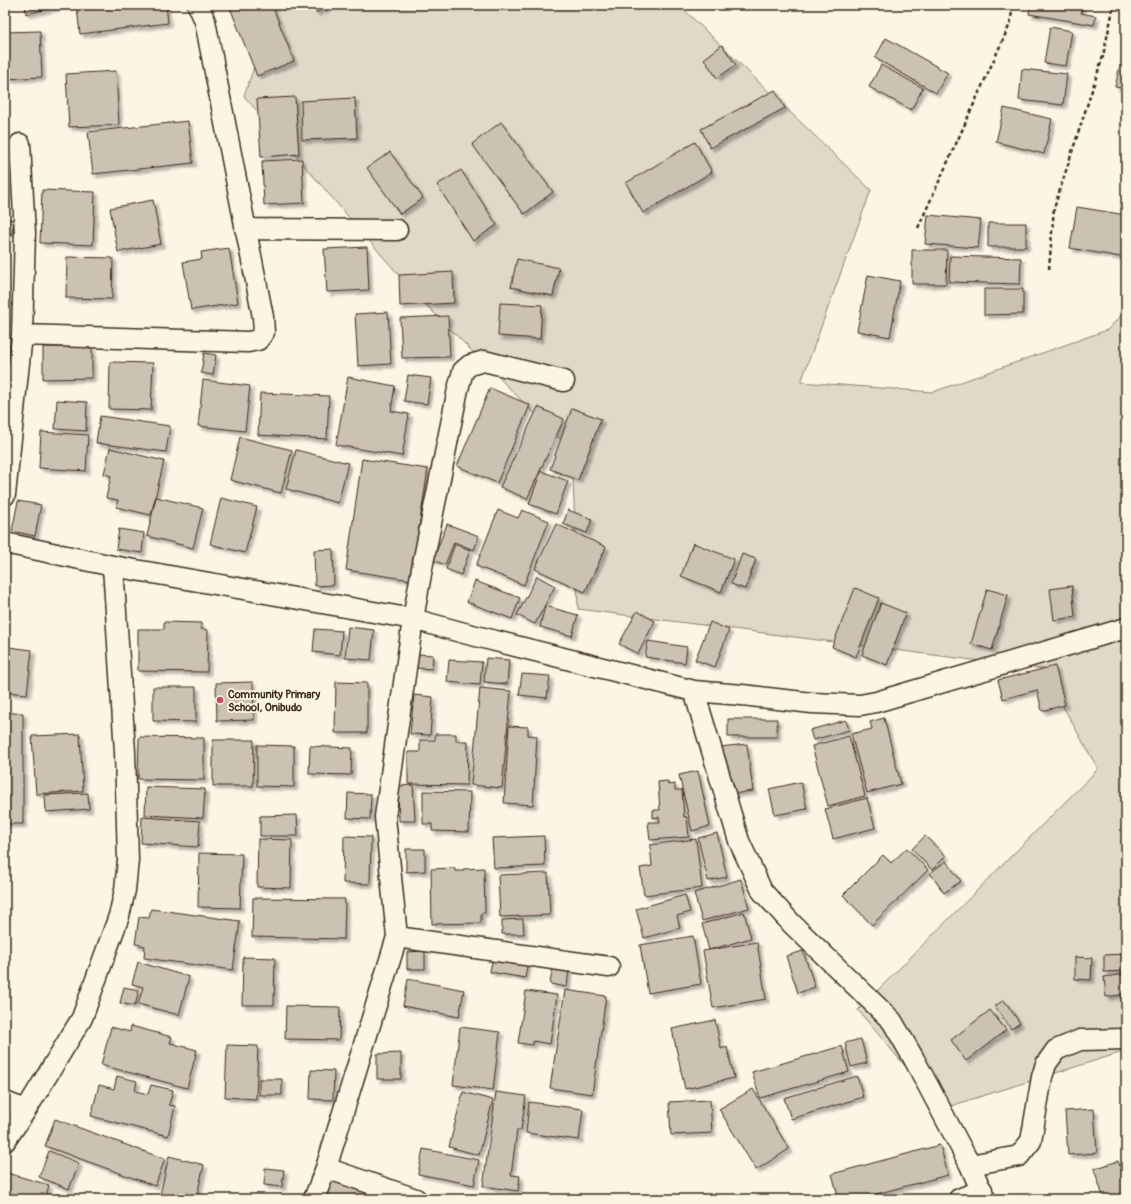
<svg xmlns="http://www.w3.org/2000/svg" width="1131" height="1204" font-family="Pangolin,sans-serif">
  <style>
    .green { fill: #e0d8c8; stroke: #8e8173 }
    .building { fill: #ccc2b3; stroke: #3b2a1e; filter: url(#shadow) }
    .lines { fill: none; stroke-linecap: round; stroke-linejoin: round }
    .street-casing { stroke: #3b2a1e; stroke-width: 23 }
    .path { stroke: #3b2a1e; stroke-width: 2.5; stroke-dasharray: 4 3; stroke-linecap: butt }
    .street { stroke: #fcf5e5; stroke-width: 20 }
    .poi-dot { fill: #d1495b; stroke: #fcf5e5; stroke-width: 1.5 }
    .labels { text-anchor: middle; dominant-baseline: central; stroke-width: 3.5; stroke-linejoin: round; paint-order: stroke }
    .poi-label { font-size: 11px; font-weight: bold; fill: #3b2a1e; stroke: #fcf5e5; text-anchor: start }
  </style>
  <defs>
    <filter id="shadow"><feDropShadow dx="3.5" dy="3.5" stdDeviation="1" flood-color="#0004"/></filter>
  </defs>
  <rect width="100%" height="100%" fill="#fcf5e5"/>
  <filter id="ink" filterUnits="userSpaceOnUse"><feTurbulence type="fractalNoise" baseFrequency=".025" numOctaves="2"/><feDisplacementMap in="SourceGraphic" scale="8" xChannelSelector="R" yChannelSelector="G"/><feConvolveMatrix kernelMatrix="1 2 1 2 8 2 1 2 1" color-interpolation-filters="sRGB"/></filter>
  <g filter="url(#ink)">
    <path class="green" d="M263 5H679L871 190 801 382 933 392 1107 330 1126 311V1051L941 1109 858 1010 1098 769 1042 669 578 609 572 451 417 296 244 96 271 18Z"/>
    <path class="building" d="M25 5H65L26 14Z
      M103 5H166L168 23 80 34 77 8Z
      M229 5H272L294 61 257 76Z
      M313 5H331L316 13Z
      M1030 5H1082L1081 13 1096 16 1094 25 1029 14Z
      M1050 27 1072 31 1066 66 1044 63Z
      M40 31 42 77 5 79V32Z
      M886 38 948 73 936 93 875 58Z
      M722 45 736 65 717 78 704 59Z
      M881 65 923 88 911 110 869 87Z
      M1120 65 1126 67V89L1115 87Z
      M1022 69 1067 74 1063 105 1019 100Z
      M116 71 119 125 69 127 66 74Z
      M775 90 785 108 710 148 701 129Z
      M295 97 299 154 261 157 257 99Z
      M355 98 357 138 302 140 301 101Z
      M1004 108 1052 119 1044 154 996 142Z
      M188 121 193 163 93 174 88 132Z
      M501 122 553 192 524 214 472 144Z
      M695 142 712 172 643 213 626 183Z
      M390 152 423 198 400 214 367 168Z
      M302 159 304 203 264 205 262 161Z
      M461 170 497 225 473 241 437 185Z
      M42 190 95 192 93 245 40 243Z
      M153 200 161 244 118 252 110 208Z
      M1077 207 1126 215V258L1070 248Z
      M928 215 981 220 978 248 925 244Z
      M5 218 14 220 12 234 5 233Z
      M988 223H1026V247H988Z
      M367 247 369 290 327 292 324 249Z
      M229 248 238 303 191 310 183 262 202 259 201 252Z
      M912 250H947L946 284H912Z
      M950 256 1021 258 1020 284 949 282Z
      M67 257 113 258 112 299 66 298Z
      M517 259 559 268 553 296 511 287Z
      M453 272 454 303 400 306 399 275Z
      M868 275 900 281 890 337 857 331Z
      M984 289H1023V314L984 315Z
      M500 303 542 305 540 339 498 336Z
      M388 312 391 364 358 366 355 314Z
      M448 316 450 357 402 358 400 318Z
      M43 347H92V378L43 379Z
      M204 353 216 355 213 375 201 373Z
      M110 362 153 363 151 410 109 409Z
      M408 375 431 378 427 404 404 401Z
      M348 377 395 386 391 411 409 414 402 456 336 445Z
      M203 380 250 386 245 431 198 426Z
      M490 388 530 405 497 483 457 466Z
      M260 393 329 396 327 439 258 435Z
      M57 400 87 402 86 431 55 429Z
      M538 407 564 419 527 499 500 487Z
      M572 408 601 419 578 480 550 469Z
      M100 416 170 426 166 452 96 443Z
      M41 432 88 435 86 471 39 468Z
      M240 437 292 450 281 493 230 480Z
      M110 448 164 461 151 515 116 507 118 500 106 498 111 476 104 474Z
      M296 450 348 463 338 503 286 489Z
      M362 459 428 469 411 580 346 570Z
      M541 471 568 481 556 514 529 504Z
      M156 497 203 508 193 548 147 536Z
      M221 498 257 507 245 553 210 544Z
      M18 501 41 505 35 536 12 531Z
      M498 510 518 518 522 510 549 521 524 585 476 566Z
      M568 510 592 519 587 533 563 524Z
      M447 524 479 536 474 550 454 542 445 565 433 560Z
      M556 524 606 547 585 592 535 569Z
      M119 529 144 533 142 553 116 549Z
      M693 543 734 559 721 592 681 576Z
      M455 544 470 550 461 575 446 569Z
      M333 549 334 585 315 586 314 550Z
      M742 554 756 559 745 589 731 584Z
      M537 576 555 586 535 624 517 615Z
      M475 581 520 598 512 619 467 602Z
      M1072 586 1075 617 1054 620 1050 589Z
      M855 588 879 598 856 657 832 647Z
      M987 589 1008 595 992 650 971 644Z
      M881 603 906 613 887 665 862 655Z
      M545 606 578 615 572 636 540 627Z
      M637 611 655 621 638 654 619 644Z
      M164 622 201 623V629L208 630 207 672 138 671V629H164Z
      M710 622 729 630 715 667 695 660Z
      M348 627 374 630 371 660 345 658Z
      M315 629 342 631 340 655 313 652Z
      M648 641 687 647 685 663 645 657Z
      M9 647 32 650 27 694 5 692Z
      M418 654 433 655 432 669 417 668Z
      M486 658 509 660 507 684 484 682Z
      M449 660 482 662 480 685 447 682Z
      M1055 666 1065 705 1042 711 1037 690 1003 699 998 680Z
      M522 674 550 676 547 698 519 695Z
      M253 682 254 720 217 721 216 683Z
      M336 682 367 683V733H335Z
      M153 687H196V722L153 721Z
      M480 688 511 691 502 788 471 785Z
      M414 695 433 697 430 735 410 734Z
      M5 713H23V824H5Z
      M884 718 901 784 867 793 851 734 872 729 870 722Z
      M728 719H777V737H728Z
      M846 720 849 730 813 740 810 730Z
      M509 726 528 727V735L537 736 533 805 504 803Z
      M80 734 83 791 36 794 32 736Z
      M435 734H456V741H468L467 785 408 784V752H420V740H435Z
      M849 736 865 796 828 806 812 746Z
      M139 737 204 738V780L138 779Z
      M213 740H254L253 786H213Z
      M747 744 753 791 726 795 720 747Z
      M257 745 294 746V787L257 786Z
      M310 746 352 748 351 775 309 774Z
      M698 771 710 826 692 831 679 775Z
      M668 781V785L675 784V790H682L684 817H687L689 837 650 840 648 822H660L659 817 653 818V810H660L658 782Z
      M801 782 807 809 775 815 769 789Z
      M413 785 415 821H399L398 786Z
      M146 787 205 789 203 818 145 815Z
      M423 791 470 792 469 832 432 831V824H423Z
      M88 793 89 809 46 812 45 795Z
      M348 793 371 794 370 819 347 818Z
      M867 798 875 828 833 839 825 809Z
      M297 815 298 836H260V816Z
      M142 817 200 821 198 847 141 843Z
      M717 833 727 877 708 881 698 838Z
      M344 836 371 837 370 884 343 883Z
      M544 836 545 866 494 868 492 838Z
      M925 836 946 856 932 870 912 849Z
      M258 839 292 840 291 888 257 887Z
      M696 839 702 888 644 895 640 868 652 866 650 845Z
      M907 848 928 870 872 925 843 895 883 855 891 863Z
      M406 849H425V871L406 872Z
      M199 853 242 854 240 908 198 907Z
      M946 861 961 881 944 893 930 873Z
      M455 868V871H463V869L484 868 485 913H481V923L432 924 431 869Z
      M548 873 550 915 500 917 498 875Z
      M741 879 749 908 702 921 694 893Z
      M685 895 690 912 677 916 680 928 644 938 636 909Z
      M253 898 345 899 344 939 252 937Z
      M151 909 240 921 233 970 144 958 145 946 135 944 139 917 149 918Z
      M744 912 751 938 709 950 702 924Z
      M523 919 524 934H502V920Z
      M693 936 701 984 648 993 640 945Z
      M757 942 766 999 713 1008 703 951Z
      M425 951V969H407V952Z
      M803 951 815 987 798 993 786 956Z
      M1126 954V971L1104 972V955Z
      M493 956 528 961 525 978 490 972Z
      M243 957 275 958 274 1005H242Z
      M1075 957 1092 958 1091 980 1075 979Z
      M138 962 189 977 179 1015 138 1004 143 987 132 984Z
      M553 966 569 968 567 987 550 984Z
      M1126 974V994L1106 997 1104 977Z
      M408 979 464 990 459 1017 403 1006Z
      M124 987 139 990 135 1006 120 1003Z
      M565 990 606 996 592 1094 550 1088Z
      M526 991 557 995 550 1044 533 1041V1045L518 1043Z
      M1004 1000 1020 1023 1011 1029 995 1006Z
      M286 1006 340 1007 339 1040 285 1039Z
      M990 1010 1006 1030 966 1061 951 1040Z
      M715 1020 721 1049 727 1047 734 1078 685 1089 672 1029Z
      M131 1026 172 1037 170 1043 197 1050 187 1088 101 1065 111 1027 130 1032Z
      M460 1027 500 1032 493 1090 453 1085Z
      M861 1039 867 1063 851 1067 845 1043Z
      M227 1045 258 1046 256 1099 225 1097Z
      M842 1046 849 1072 760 1098 752 1072Z
      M401 1053V1079H377V1054Z
      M311 1070 334 1071 333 1100 310 1099Z
      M117 1076 137 1081 135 1091 148 1094 151 1085 173 1090 169 1105 175 1106 168 1136 91 1116 99 1085 114 1089Z
      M857 1076 863 1097 791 1119 784 1098Z
      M259 1079H282V1095H259Z
      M753 1089 789 1149 756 1170 719 1109Z
      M463 1092 493 1100 479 1155 449 1147Z
      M496 1092 526 1096 521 1130H517L511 1175 520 1176 518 1191 483 1186Z
      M710 1100 712 1133 671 1135 669 1102Z
      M529 1102 583 1109 579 1140 526 1133Z
      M1094 1109 1097 1153 1068 1155 1065 1111Z
      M55 1119 165 1159 155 1186 45 1146Z
      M940 1145 948 1175 857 1199H839L832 1174Z
      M423 1149 479 1160 474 1185 418 1174Z
      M49 1151 79 1163 69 1189 39 1177Z
      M169 1156 204 1165 196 1199H159Z
      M1118 1161 1126 1184V1193L1108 1199H1104L1094 1169Z
      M265 1168 284 1170 282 1187 264 1185Z
      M7 1173 49 1185 45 1199H5V1182Z
      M331 1179 388 1199H324Z"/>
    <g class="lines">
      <defs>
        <path id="street" d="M245 229 397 230
          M22 335 248 342 258 340 264 332 263 317 205 21 198 5
          M5 495 22 335 25 233 20 144
          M5 543 113 566 413 619 464 633 694 691 742 695 812 703 860 705 876 702 1126 628
          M694 691 739 841 762 891 792 924 892 1021 914 1059 970 1165 985 1199
          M397 937 609 967
          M5 1102 26 1110
          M5 1141 26 1110 82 1018 119 916 125 890 128 860 125 752 113 566
          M970 1165 1019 1156 1031 1141 1042 1077 1046 1064 1056 1050 1080 1040 1126 1039
          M326 1168 416 1199
          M314 1199 326 1168 397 937 385 817 413 619 423 563 458 389 463 371 470 365 484 361 564 381
          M959 1199 982 1190"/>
      </defs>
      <use href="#street" class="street-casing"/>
      <path class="path" d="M918 228 1010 24 1013 5
        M1049 269 1054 208 1103 56 1114 5"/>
      <use href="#street" class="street"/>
    </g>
  </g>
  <circle class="poi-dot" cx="220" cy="700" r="4"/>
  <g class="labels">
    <g class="poi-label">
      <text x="228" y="694">Community Primary<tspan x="228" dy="13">School, Onibudo</tspan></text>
    </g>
  </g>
  <rect width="1131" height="1204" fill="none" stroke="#fcf5e5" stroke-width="20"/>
  <rect x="10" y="10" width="1111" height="1184" fill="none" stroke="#3b2a1e" stroke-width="1.5" filter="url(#ink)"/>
</svg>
